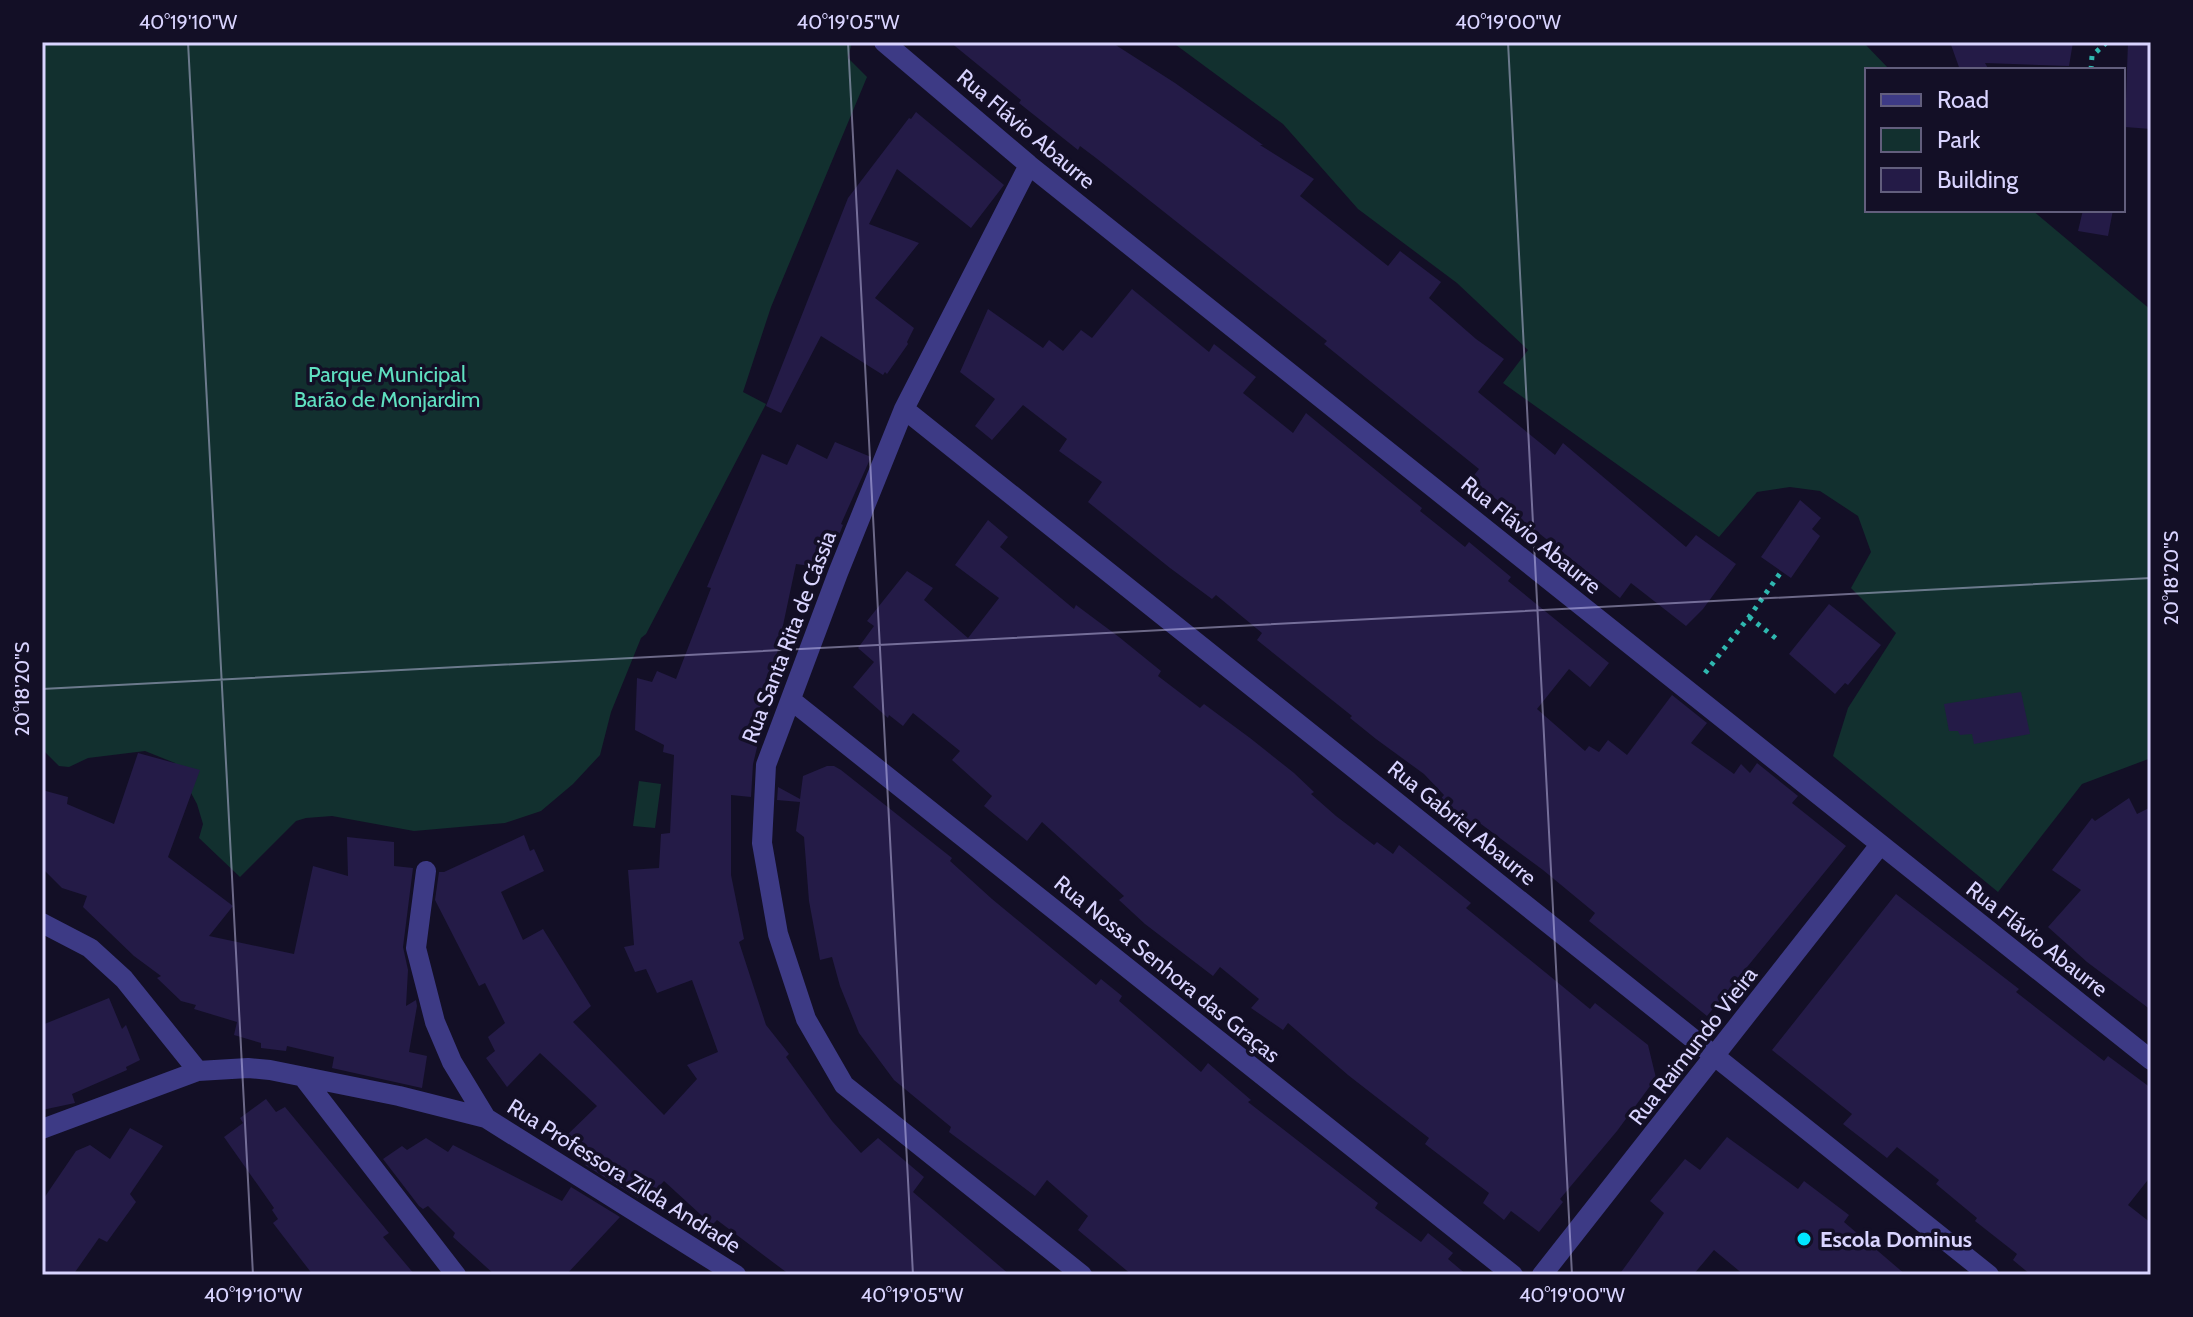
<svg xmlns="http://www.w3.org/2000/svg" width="2193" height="1317" font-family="Cabin,sans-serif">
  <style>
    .green { fill: #12302f }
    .building { fill: #241b47 }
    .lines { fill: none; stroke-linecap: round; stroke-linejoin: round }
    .path { stroke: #2fb8b0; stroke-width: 5; stroke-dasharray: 4 6; stroke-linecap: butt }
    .minor { stroke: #3d3a85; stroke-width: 20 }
    .ticks { fill: none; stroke: #d9d4ff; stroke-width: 2; stroke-opacity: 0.45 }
    .poi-dot { fill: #00e5ff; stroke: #130f26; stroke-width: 3 }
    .labels { text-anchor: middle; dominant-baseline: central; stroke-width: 7; stroke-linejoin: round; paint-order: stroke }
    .street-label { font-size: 22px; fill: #d9d4ff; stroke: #130f26 }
    .park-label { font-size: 22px; fill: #5fe0c0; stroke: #130f26 }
    .poi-label { font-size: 22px; font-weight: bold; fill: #d9d4ff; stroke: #130f26; text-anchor: start }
    .neatline { fill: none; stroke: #d9d4ff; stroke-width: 3 }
    .ticks-label { font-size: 20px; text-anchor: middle; fill: #d9d4ff }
  </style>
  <rect width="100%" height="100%" fill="#130f26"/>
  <path class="green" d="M42 42H852L848 58 867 77 771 307 743 392 766 404 646 634 641 638 611 712 600 755 573 784 541 811 505 823 414 831 332 816 306 818 296 821 240 877 199 838 203 824 197 804 175 763 145 751 88 758 69 767 59 766 42 749Z
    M1172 42H1863L1890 70H1867V210H2032L2151 310V758L2082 784 1998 892 1833 756 1848 708 1896 633 1851 588 1871 552 1858 516 1820 491 1790 487 1757 492 1719 537 1503 383 1528 350 1457 283 1358 209 1283 124Z
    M639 781 661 784 655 828 633 826Z"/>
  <path class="building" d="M950 42H1111L1175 83 1263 145H1260L1314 179 1300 196 1388 266 1400 251 1441 282 1429 298 1476 339 1504 359 1478 392 1555 455 1563 443 1686 547 1696 535 1736 564 1703 609 1686 626 1631 583 1620 598 1471 479 1479 469 1324 344 1327 341 1096 158 1080 146 1078 150 1019 103 1021 100Z
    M1950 42H2073L2069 66 1985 63 1989 70H1960Z
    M2128 42H2151V129L2125 127Z
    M916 112 1004 185 971 228 897 169 869 224 919 243 875 298 914 328 907 342 908 344 887 374 885 372 883 375 821 336 781 413 766 406 848 198 909 118 911 119Z
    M2083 210H2113L2108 236 2078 231Z
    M1132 289 1209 352 1214 344 1256 377 1243 393 1293 433 1306 413 1422 508 1420 511 1465 547 1469 542 1511 577 1508 581 1609 663 1590 687 1569 669 1537 709 1585 751 1589 746 1599 752 1608 740 1627 755 1672 695 1707 723 1691 743 1734 774 1741 764 1750 773 1757 763 1798 796 1792 803 1846 846 1707 1016 1589 921 1595 913 1543 870 1477 821 1473 826 1439 801 1444 795 1424 774 1376 739 1350 718 1352 716 1257 640 1262 633 1216 595 1212 599 1170 568 1088 502 1102 482 1059 451 1067 439 1023 405 992 440 975 426 995 399 960 372 988 309 1043 348 1049 340 1063 351 1081 330 1092 338Z
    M835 442 871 457 841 524 843 525 826 568 796 564 771 682 754 721 763 723 753 764 751 797 731 795V875L744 939 739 942 766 1025 789 1054 786 1057 832 1121 861 1153 878 1138 924 1177 913 1192 1010 1275H790L717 1220 712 1225 664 1181 650 1196 643 1192 638 1198 585 1165 590 1158 563 1139 597 1106 540 1053 507 1087 486 1058 495 1051 488 1037 505 1023 485 983 479 986 435 900 439 872H444L524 835 530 851 534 849 544 871 501 892 523 940 543 929 591 1006 573 1022 664 1115 697 1079 687 1065 718 1052 692 980 657 993 646 969 635 972 624 947 634 945 628 870 659 868 661 834 670 833 674 755 663 752 664 745 635 730 637 678 652 682 657 671 676 679 711 588 707 587 762 454 787 465 797 444 827 459Z
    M1800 500 1821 518 1812 529 1820 536 1791 578 1761 557Z
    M988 520 1008 537 1000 547 1074 609 1076 605 1119 637 1161 671 1158 676 1200 708 1204 704 1250 738 1294 773 1314 792 1311 794 1336 816 1374 845 1377 842 1393 854 1399 845 1471 903 1466 908 1551 977 1590 1009 1595 1003 1648 1045 1656 1078 1617 1131 1560 1199 1563 1202 1539 1232 1511 1211 1504 1220 1483 1203 1489 1193 1425 1144 1429 1138 1348 1075 1288 1023 1283 1030 1251 1008 1259 999 1220 967 1213 976 1145 924 1119 900 1124 896 1042 822 1027 841 984 806 992 796 952 760 960 751 913 713 903 726 889 715 888 718 853 687 874 662 858 648 874 626 867 621 907 571 933 588 924 600 968 638 999 598 955 565Z
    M1829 604 1881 645 1848 685 1845 683 1835 694 1789 654Z
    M2021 692 2030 734 1974 744 1972 734 1960 735 1958 731H1949L1944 704Z
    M138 753 200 770 168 857 233 906 209 936 294 954 313 866 348 876 347 837 394 842V866L413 868 403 947 408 970 406 1006 416 1000 417 1006 409 1052 427 1056 422 1088 332 1068 334 1057 287 1046 286 1051 261 1048V1043L234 1035 237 1022 194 1009 196 1005 181 1001 157 978 161 976 134 956 83 907 87 896 62 888 42 868V790L68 797 67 804 114 824Z
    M827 766H834L841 770 952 858 950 861 992 899 1096 985 1101 979 1122 996 1119 1001 1201 1072 1208 1063 1251 1100 1248 1102 1378 1203 1375 1208 1421 1242 1428 1233 1453 1253 1448 1259 1467 1275H1132L1078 1230 1088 1216 1047 1180 1035 1196 949 1132 951 1127 894 1080 859 1033 840 986 832 957 820 960 809 901 804 837 796 831 800 802 777 800 778 787 800 799 803 776Z
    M2129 798 2137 814 2151 807V1010L2087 962 2048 927 2081 890 2052 870 2092 818 2095 821Z
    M1896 894 2019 989 2016 992 2104 1061 2108 1056 2151 1088V1176L2128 1205 2151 1223V1275H2031L2013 1260 2017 1254 1975 1221 1977 1218 1936 1184 1939 1180 1897 1147 1887 1158 1843 1124 1852 1114 1772 1050Z
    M109 998 122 1029 126 1025 140 1060 126 1067 127 1070 72 1094 75 1103 42 1110V1025Z
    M266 1099 276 1112 285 1107 389 1233 383 1237 415 1275H313L273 1223 278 1219 272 1210 274 1208 224 1137 243 1123 240 1118Z
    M130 1128 163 1146 130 1194 136 1202 107 1242 99 1238 73 1275H42V1201L76 1151 90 1145 110 1159Z
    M1727 1137 1798 1189 1804 1181 1849 1215 1844 1222 1906 1275H1744L1714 1250 1693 1275H1619L1664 1213 1650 1201 1685 1159 1700 1170Z
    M426 1138 448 1152 453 1145 562 1201 571 1187 620 1217 566 1275H495L453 1237 455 1233 428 1206 423 1209 419 1206 383 1159 402 1146 407 1150Z"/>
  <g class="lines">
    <path class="path" d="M2091 70 2092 56 2107 42
      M1749 617 1778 640
      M1705 673 1749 617 1781 572"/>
    <path class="minor" d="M884 42 1029 165 2151 1060
      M1029 165 904 409 838 573 766 765 762 843 778 934 806 1019 844 1085 1082 1275
      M904 409 1989 1275
      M791 700 1513 1275
      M426 871 416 948 435 1022 452 1062 486 1118
      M42 923 90 948 124 979 198 1071
      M303 1077 456 1275
      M42 1129 198 1071 248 1068 270 1070 399 1096 486 1118 736 1275
      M1542 1275 1880 845"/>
  </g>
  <path class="ticks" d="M188 42 253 1275M848 42 913 1275M1508 42 1572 1275M42 689 2151 578"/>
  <circle class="poi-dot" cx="1804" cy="1239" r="8"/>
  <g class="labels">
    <g class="street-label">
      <text transform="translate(1026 129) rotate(40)">Rua Flávio Abaurre</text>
      <text transform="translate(1531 535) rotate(39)">Rua Flávio Abaurre</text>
      <text transform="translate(789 637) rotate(-69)">Rua Santa Rita de Cássia</text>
      <text transform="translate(1462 823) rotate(39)">Rua Gabriel Abaurre</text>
      <text transform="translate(2037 939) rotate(38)">Rua Flávio Abaurre</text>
      <text transform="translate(1167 969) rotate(39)">Rua Nossa Senhora das Graças</text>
      <text transform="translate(1693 1046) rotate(-52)">Rua Raimundo Vieira</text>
      <text transform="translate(624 1176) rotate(32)">Rua Professora Zilda Andrade</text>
    </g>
    <g class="park-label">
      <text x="387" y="374">Parque Municipal<tspan x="387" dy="25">Barão de Monjardim</tspan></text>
    </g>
    <g class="poi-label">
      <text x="1820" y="1239">Escola Dominus</text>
    </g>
  </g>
  <rect width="2193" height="1317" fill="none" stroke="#130f26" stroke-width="88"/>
  <rect x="1865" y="68" width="260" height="144" fill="#130f26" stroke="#625e7d" stroke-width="2"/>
  <rect x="1881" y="94" width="40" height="12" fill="#3d3a85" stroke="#625e7d" stroke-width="2"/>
  <text x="1937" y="108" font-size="24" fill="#d9d4ff">Road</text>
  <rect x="1881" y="128" width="40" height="24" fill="#12302f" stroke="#625e7d" stroke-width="2"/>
  <text x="1937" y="148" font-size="24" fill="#d9d4ff">Park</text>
  <rect x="1881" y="168" width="40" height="24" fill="#241b47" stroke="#625e7d" stroke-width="2"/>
  <text x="1937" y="188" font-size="24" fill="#d9d4ff">Building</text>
  <rect x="44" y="44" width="2105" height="1229" class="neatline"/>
  <g class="ticks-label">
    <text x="188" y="29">40°19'10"W</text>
    <text x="848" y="29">40°19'05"W</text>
    <text x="1508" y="29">40°19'00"W</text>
    <text transform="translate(2171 578) rotate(-90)" y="7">20°18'20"S</text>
    <text transform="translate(22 689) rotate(-90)" y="7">20°18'20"S</text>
    <text x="253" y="1302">40°19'10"W</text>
    <text x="912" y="1302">40°19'05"W</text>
    <text x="1572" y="1302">40°19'00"W</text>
  </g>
</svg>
